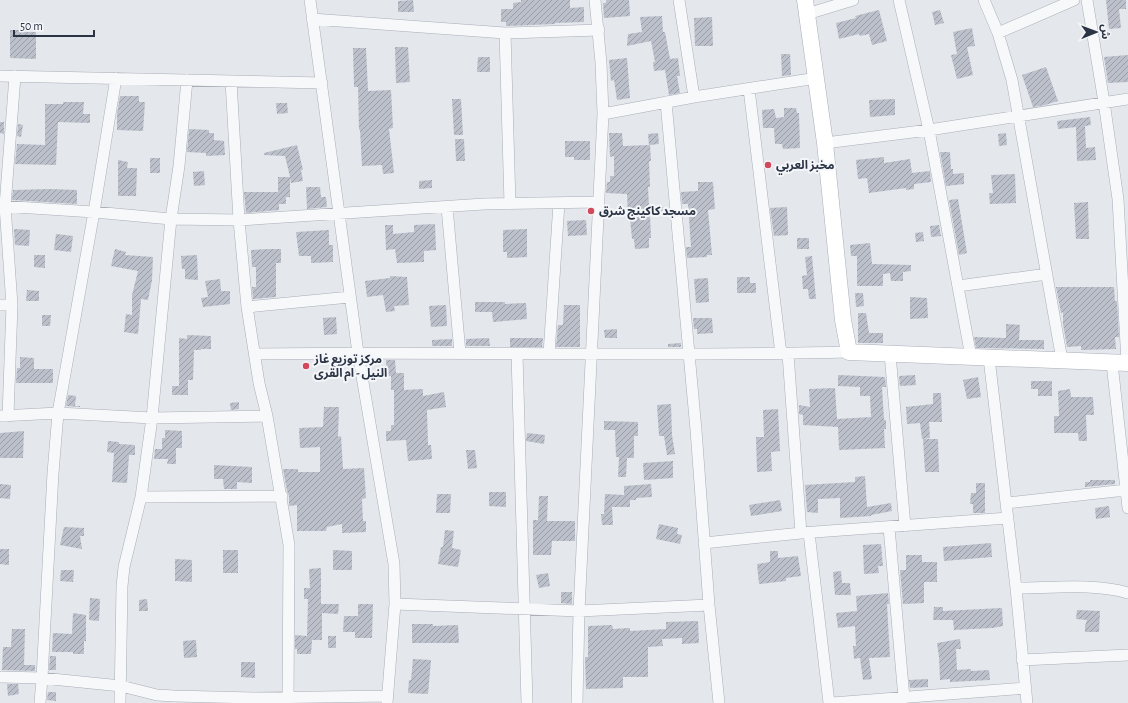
<svg xmlns="http://www.w3.org/2000/svg" width="1128" height="703" font-family="'Alegreya Sans','Noto Sans Arabic',sans-serif">
  <style>
    .building { fill: url(#building-hatch) }
    .lines { fill: none; stroke-linecap: round; stroke-linejoin: round }
    .street-casing { stroke: #a9aeb7; stroke-width: 12 }
    .secondary-casing { stroke: #a9aeb7; stroke-width: 17 }
    .street { stroke: #f7f8fa; stroke-width: 11 }
    .secondary { stroke: #fff; stroke-width: 16 }
    .poi-dot { fill: #d1495b; stroke: #f4f6f9; stroke-width: 1.5 }
    .labels { text-anchor: middle; dominant-baseline: central; stroke-width: 4; stroke-linejoin: round; paint-order: stroke }
    .poi-label { font-size: 12px; font-weight: bold; fill: #2b3445; stroke: #f4f6f9; text-anchor: start }
  </style>
  <defs>
    <pattern id="building-hatch" width="6" height="6" patternUnits="userSpaceOnUse"><rect width="6" height="6" fill="#bbc0ca"/><path d="M-1 1l2-2M0 6l6-6M5 7l2-2" fill="none" stroke="#989da6"/></pattern>
  </defs>
  <rect width="100%" height="100%" fill="#e4e7ec"/>
  <path class="building" d="M413 0 414 12H398V1Z
    M521 0H570V8L584 7V22L555 23V24L506 26V22H501V9H513V3L521 2Z
    M606 0H629L630 16 604 18 603 3H606Z
    M1106 0H1126V9H1119L1121 28 1109 29Z
    M879 10 887 41 872 45 869 34 860 36 859 34 839 39 836 23 856 18 855 16Z
    M940 10 944 23 935 25 932 12Z
    M662 16 663 32H665L670 59 678 58 680 76H677L680 93 669 95 665 70 654 71 653 62H655L651 41 627 46 628 34 642 32 640 17Z
    M712 17 713 46H695L694 18Z
    M972 28 975 46 967 47 973 75 957 79 951 55 957 54 953 32Z
    M10 30H24V32H36V59L10 58Z
    M395 47H408L410 82 396 83Z
    M353 48H366L368 91 391 90 393 128 389 129 394 173 383 174 382 165 362 166 360 130H359L358 87H354Z
    M781 54H790L791 75 782 76Z
    M1128 55V82L1108 83 1104 57Z
    M478 57H490V72H477Z
    M627 58 630 98 617 100 614 80 611 81 609 60Z
    M1046 67 1058 101 1045 105 1033 107 1022 75Z
    M120 96H139V102H145L143 131 117 130V114Z
    M452 99H461L463 135H454Z
    M895 99V115L870 117 869 100Z
    M63 102H84L83 114H90V123L58 122 56 165 15 164 17 144 45 145V104H63Z
    M276 103H287L288 113 277 114Z
    M784 108H796L797 113H799L800 148 783 149 782 144H775L774 128H763L762 110 774 109 776 118 784 117Z
    M1090 117 1091 125 1085 126 1086 148 1095 147 1096 160 1077 161 1076 127 1058 129 1057 121Z
    M0 122H4V134L0 133Z
    M18 124 23 125 21 137 17 136Z
    M189 129 209 130V133H214V140L224 141 225 155 206 156V153L187 152Z
    M609 133H622L623 146 650 145 651 161H649L650 187H648L649 207H663V215H650L651 238H649V248L635 249 634 239H632L630 218H628L627 194 606 193 607 182H610V176H614V156L610 157Z
    M658 133 659 144 649 145 648 134Z
    M1006 133 1007 145 999 146 998 134Z
    M455 139H464L465 161H456Z
    M565 141H590V160H574V157H565Z
    M297 145 303 170H301L303 181 291 183 290 177V197H286V204H279V210L246 213 244 192H278V177H290L285 156 264 155V153Z
    M940 152H950L951 169H953V174L964 173V184L946 186Z
    M884 157V163L910 159 912 173 930 171 931 182 914 184V189L906 190V188L869 193 867 178 858 179 856 160Z
    M150 158H160V173H150Z
    M118 160 128 162 127 168H137L136 196H118Z
    M204 171 205 185 194 186 193 172Z
    M1015 174 1016 203 990 204 989 193H993L991 175Z
    M432 180V188L419 189V181Z
    M698 182H713L715 209 708 210 712 255H707V257L687 258 686 247H691L688 204H682L681 192 698 191Z
    M306 187H320L321 197H326L327 207 307 209Z
    M50 189 77 190V204L12 200 13 190Z
    M958 199 967 253 959 255 949 200Z
    M1088 202 1089 239H1076L1074 203Z
    M787 207 788 235 774 236 770 208Z
    M586 220 587 235 568 236 567 221Z
    M435 224 436 250 424 251V262L397 263 395 249 386 250 385 225H393V234L414 232V225Z
    M939 225 941 236 931 237 930 226Z
    M14 229 30 230 29 246 15 245Z
    M527 229V257L507 258V252H503V230Z
    M329 230V245H333V262L311 263V256H299L296 232Z
    M923 232 924 241 916 242 915 233Z
    M56 234 73 236 71 252 54 250Z
    M797 238H809V249H797Z
    M870 243 872 264 911 265V271L903 272V281H891L890 273 883 274V286H857V256H851L850 245Z
    M115 249 126 252 125 255 153 257 152 280 148 300 141 299 138 334 124 332 126 314 132 315V295L138 271 111 266Z
    M269 249H281V263H276V297L253 299 252 287H256V267H252L251 250Z
    M34 255H45V268L34 267Z
    M197 255 198 280 185 279V269H182L181 256Z
    M812 256 816 299H809L808 289H803L802 276 807 275 805 257Z
    M390 276 407 277 409 305 394 306 395 311 386 312 383 295 367 297 365 281 390 278Z
    M737 277H750V283H756V293H737Z
    M708 278 709 302 696 303 694 279Z
    M220 279 221 291H230V304L203 307 201 298 208 297 205 281Z
    M1056 287H1114L1115 301H1117L1119 337H1115L1116 349 1081 350V346L1067 347 1063 324V312L1061 313Z
    M27 290 39 291V301H26Z
    M855 293H863L864 306 856 307Z
    M910 297 927 298 928 318 910 319Z
    M475 302H505V304L526 303 527 319 493 322 492 312H475Z
    M446 305 447 326 431 327 429 306Z
    M564 305H580V347H556L558 325H563Z
    M858 313H866L869 333H883V343H858Z
    M42 315H51L50 326H42Z
    M336 317 337 334 324 335 323 318Z
    M693 318H712L713 333 697 334V329H694Z
    M1006 324 1020 325 1019 340H1044V349L976 348 974 337 1006 338Z
    M617 329V338H605L604 330Z
    M187 335 211 336V349H201V350H194L193 380H188V395H172V386H179V338L187 339Z
    M489 338 490 346H466V339Z
    M510 338H543L542 347H510Z
    M452 339V346H432V340Z
    M681 343V347H668V344Z
    M20 357 34 358V369H53V383H16L17 368H20Z
    M386 360H395L396 373H404V390L423 389V396L444 392 446 407 427 410 428 445H431L432 459 408 461 406 440 386 441V431H391V425H394V390H391V376H387Z
    M838 375 885 377 886 387H882L884 420H886V429H884L885 448 839 450 838 427 803 425V415L799 414V405L810 407 809 389 835 388 837 419 871 417 870 396H860V387L838 386Z
    M915 375 916 385 900 386 899 376Z
    M978 377 981 397 967 399 963 380Z
    M1031 381H1052V396H1038V389H1031Z
    M1070 389 1071 397H1093L1094 415H1086L1087 441H1079L1078 433H1054V416H1059L1058 391Z
    M933 393H941L942 422H929L930 438 922 439 920 423 907 424 906 407 933 404Z
    M68 395 76 396 75 406H80V407L66 406Z
    M239 402V409L231 410 230 403Z
    M671 404 672 435 675 454 667 455 664 436H659L657 405Z
    M324 407H339L338 437 341 436 343 469 364 468 366 498 362 499 363 521H366V532L342 533V524L327 527 326 531H297V505L289 506V496L287 491 283 469H298V472H320V447L300 448 299 428 323 427Z
    M778 409 780 451 771 452 772 471 757 472 756 437H764L763 410Z
    M604 421 638 422V436H634V458H627L626 477H618L619 457H616L615 430H604Z
    M165 430 182 431V448H176V464H167L168 459H154L155 449H162V438H165Z
    M24 431 23 458H0V433Z
    M527 433 545 435 544 444 526 441Z
    M923 439H938L939 472H925Z
    M108 441 119 442V444L135 445V455H129L127 483 112 482 114 453 107 452Z
    M466 450H475L477 468 468 469Z
    M673 461V478L644 480 643 463Z
    M214 465 252 467V483L237 482V489H224L223 479H214Z
    M865 476 867 507 891 503 892 511 871 515V516L840 518V498L818 499V513L807 512 805 485 855 482V477Z
    M1090 480H1115V484L1085 487V482H1090Z
    M976 483H985V513H973V504H970L971 493H976Z
    M0 484 11 485 10 499 0 498Z
    M651 484 652 497 636 498V500H630V507H612L613 525H602L601 514H604L605 494 624 495V486Z
    M489 492H506V507L489 506Z
    M437 494H451L450 513H436Z
    M539 496H548L547 521H575V541H552L551 555H533V520H538Z
    M780 500 782 511 751 516 749 505Z
    M1109 506 1110 517 1096 519 1095 508Z
    M659 524 678 528 677 534 682 535 680 544 656 539Z
    M64 527 84 528V536H80L82 549 60 545Z
    M445 530 454 531 452 548 461 550 458 567 438 564 441 547H443Z
    M991 543 992 557 944 561 943 547Z
    M881 544 883 566H878L879 573 864 574 863 545Z
    M0 549H9V565L0 564Z
    M223 550H238V573H223Z
    M333 550 352 551V570H333Z
    M770 551H778V558L798 556 801 576 786 578V581L759 584 757 564 770 562Z
    M906 555H922V562H937V582H924V603L903 604 900 570H906Z
    M175 559 192 560V582L175 581Z
    M321 568V604H339L338 614 322 613V640H312L311 654H297V649H295V635L307 636 308 599H304V588H310L309 569Z
    M61 570H74L73 582 60 581Z
    M841 571 842 583H850L851 595H835L833 572Z
    M548 573 550 586 539 588 536 575Z
    M561 592H572V604L561 603Z
    M888 593 889 604H887L890 657 869 658 872 679 863 680 860 658 854 659 853 646H856L855 626 838 628 836 613 857 611 856 596Z
    M90 598 100 599 99 621 89 620Z
    M147 599 148 611H139V600Z
    M358 604H373L372 638H355V632H343L344 616H358Z
    M934 607H943V611L1002 608 1003 626 992 628 954 630 953 620H933Z
    M1077 610 1100 611 1099 632H1085V626L1087 620 1076 619Z
    M73 613 86 615V641H84V654H73V652H52L53 633 72 634Z
    M698 621 699 643 682 644V638L662 639 663 646 648 647V677H623V688L586 689 585 657H588V626L612 625 613 629 630 628V631L666 629V622Z
    M412 624H433V626L458 625 459 643H412Z
    M12 629H25L24 665H35V671L2 670 3 647H11Z
    M328 636H336V648H328Z
    M960 639 961 649H956L957 670 971 669V671L989 670 990 680 950 682V679L940 680 939 657 937 643Z
    M196 640 197 657 184 658 183 641Z
    M50 656H56V670H49Z
    M413 659 431 660 428 694 408 693 409 680H411Z
    M241 662H255V678L241 677Z
    M928 679V687L910 688 909 680Z
    M7 684H18L19 694 8 696Z
    M48 692H56V701L47 700Z"/>
  <g class="lines">
    <defs>
      <path id="street" d="M310 0 358 353 394 564 395 604 387 703
        M679 0 694 97
        M899 0 929 130 971 357
        M984 0 998 33 1012 80 1062 360
        M1087 0 1104 102 1118 199 1127 363
        M807 14 853 0
        M312 19 505 33 599 30
        M505 33 510 204
        M998 33 1074 0
        M0 76 322 83
        M231 81 239 220 247 307 259 383 267 416 289 545 288 703
        M749 89 781 354
        M666 102 696 430 709 605 719 703
        M603 114 694 97 817 78
        M825 143 929 130 1128 99
        M0 206 94 212 171 219 239 220 484 204 599 202
        M447 207 460 353
        M958 286 1047 274
        M0 305H12
        M247 307 350 297
        M255 354C453 351 651 357 849 352
        M517 354 527 703
        M549 354 559 203
        M788 354 801 533
        M890 354 905 526
        M989 358 1016 588 1027 703
        M1112 363 1128 508
        M0 416 58 413 152 418 267 416
        M8 416 12 305 5 206 15 76
        M141 497 282 496
        M1006 503 1126 490
        M889 527 904 698
        M809 533 829 703
        M704 543 801 533 1008 518
        M1016 588C1051 588 1095 583 1128 593
        M395 604 579 611 709 605
        M1022 660 1128 655
        M0 677 42 678 121 686 157 695 174 696 254 698 387 696
        M40 703 42 678 53 473 58 413 94 212 116 78
        M120 703 122 586 124 567 141 497 152 418 171 219 179 166 187 80
        M577 703 579 611 603 114 601 63 595 0
        M832 703 1026 688"/>
      <path id="secondary" d="M805 0 825 143 843 320 849 352 1128 363"/>
    </defs>
    <use href="#street" class="street-casing"/>
    <use href="#secondary" class="secondary-casing"/>
    <use href="#street" class="street"/>
    <use href="#secondary" class="secondary"/>
  </g>
  <g class="poi-dot">
    <circle cx="768" cy="165" r="4"/>
    <circle cx="591" cy="211" r="4"/>
    <circle cx="306" cy="366" r="4"/>
  </g>
  <g class="labels">
    <g class="poi-label">
      <text x="776" y="165">مخبز العربي</text>
      <text x="599" y="211">مسجد كاكينج شرق</text>
      <text x="314" y="359">مركز توزيع غاز<tspan x="314" dy="14">النيل - ام القرى</tspan></text>
    </g>
  </g>
  <g transform="translate(1096 32) rotate(89)" stroke="#f4f6f9" stroke-width="3" paint-order="stroke">
  <path d="M0-3L7 15L0 10L-7 15Z" fill="#2b3445"/>
  <text y="-6" font-size="11" font-weight="bold" text-anchor="middle" fill="#2b3445">ش</text>
  </g>
  <path d="M14 30v6h80v-6" fill="none" stroke="#2b3445" stroke-width="2"/>
  <text x="20" y="30" font-size="12" fill="#2b3445" stroke="#f4f6f9" stroke-width="3" paint-order="stroke">50 m</text>
</svg>
